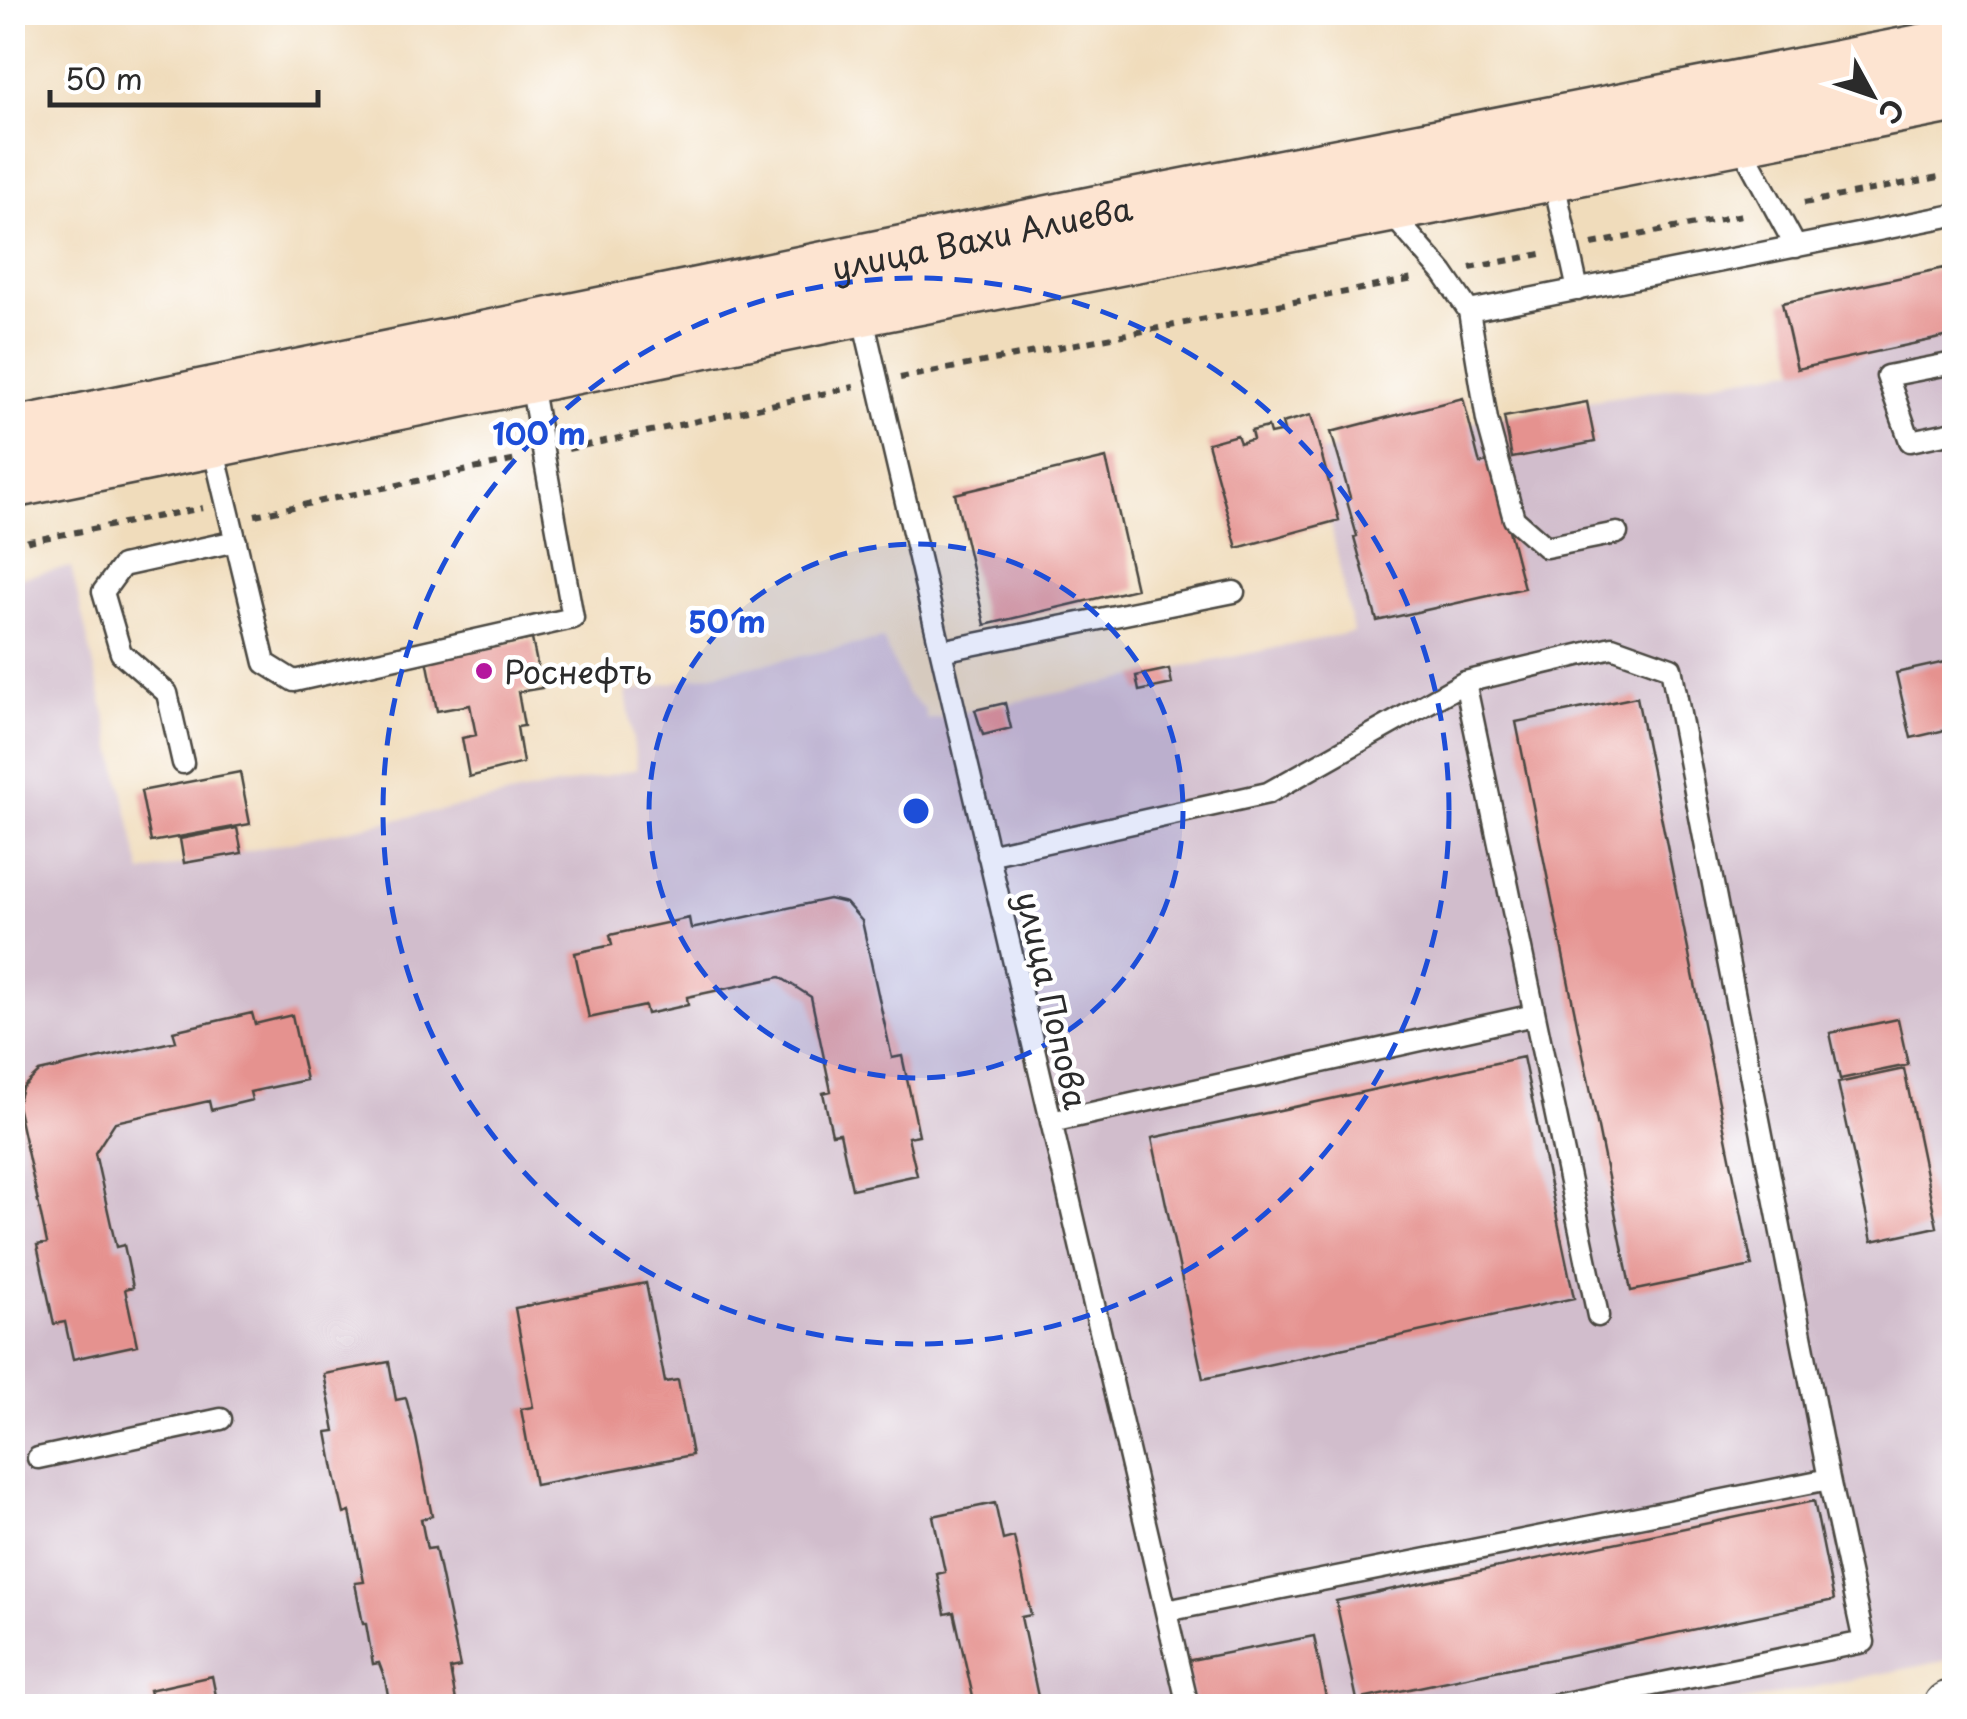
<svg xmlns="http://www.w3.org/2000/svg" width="1967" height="1719" font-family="'Playpen Sans',sans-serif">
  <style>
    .industrial { fill: #d1bdcc }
    .building { fill: #e5928f }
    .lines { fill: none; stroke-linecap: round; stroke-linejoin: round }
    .service-casing { stroke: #494641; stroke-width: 25 }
    .tertiary-casing { stroke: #494641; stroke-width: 52 }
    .secondary-casing { stroke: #494641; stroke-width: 60 }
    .path { stroke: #494641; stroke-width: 6; stroke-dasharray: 8 8; stroke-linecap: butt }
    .service { stroke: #fff; stroke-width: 20 }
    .tertiary { stroke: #fff; stroke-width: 48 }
    .secondary { stroke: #fde4d1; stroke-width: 55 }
    .ring { fill: none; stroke: #1d4ed8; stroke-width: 5; stroke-dasharray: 18 12 }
    .poi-dot { fill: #b5179e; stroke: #fff; stroke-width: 4 }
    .labels { text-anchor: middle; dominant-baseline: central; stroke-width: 9; stroke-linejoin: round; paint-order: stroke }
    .street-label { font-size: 32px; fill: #2b2b2b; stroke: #fff }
    .poi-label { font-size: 32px; fill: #2b2b2b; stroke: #fff; text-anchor: start }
    .centre { fill: #1d4ed8; stroke: #fff; stroke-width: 5 }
    .ring-label { font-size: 30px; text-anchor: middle; font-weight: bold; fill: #1d4ed8; stroke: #fff; stroke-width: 9; stroke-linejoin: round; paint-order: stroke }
  </style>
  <rect width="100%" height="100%" fill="#fff"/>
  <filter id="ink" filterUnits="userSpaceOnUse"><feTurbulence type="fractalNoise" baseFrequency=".01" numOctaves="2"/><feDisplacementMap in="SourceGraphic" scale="20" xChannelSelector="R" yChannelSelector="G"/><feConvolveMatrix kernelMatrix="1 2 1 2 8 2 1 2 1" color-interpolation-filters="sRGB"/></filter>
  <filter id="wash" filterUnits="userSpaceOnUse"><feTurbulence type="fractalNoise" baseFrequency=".0048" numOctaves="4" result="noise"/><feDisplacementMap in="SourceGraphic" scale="40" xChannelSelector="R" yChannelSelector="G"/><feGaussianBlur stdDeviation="2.25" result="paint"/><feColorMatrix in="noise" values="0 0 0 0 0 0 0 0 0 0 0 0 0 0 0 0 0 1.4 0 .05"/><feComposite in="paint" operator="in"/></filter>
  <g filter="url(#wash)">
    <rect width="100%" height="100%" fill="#f0dcbb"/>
    <path class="industrial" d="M1954 261V1659L1723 1706H17L12 1681V579L71 567 142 873 637 769 626 692 883 639 907 694 924 708 927 720 1353 632 1316 453 1555 406 1796 369 1782 303 1944 268Z"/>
    <g id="blocks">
      <path class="building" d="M1944 268 1954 335 1797 369 1782 303Z
        M1463 398 1480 464 1491 461 1524 588 1377 621 1354 537 1357 536 1346 498 1350 497 1331 432Z
        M1587 402 1595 442 1512 458 1504 417Z
        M1311 415 1339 520 1237 548 1208 443 1237 435 1240 443 1253 439 1251 431 1268 427 1270 434 1284 431 1282 423Z
        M1106 458 1136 589 985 625 955 494Z
        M532 639 542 688 518 692 524 726 517 727 523 763 469 777 462 738 476 735 470 705 437 711 427 659Z
        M1954 660V728L1911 738 1896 673Z
        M1169 669 1172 684 1139 691 1136 676Z
        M1637 697 1752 1266 1631 1291 1516 722Z
        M1005 703 1011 728 983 735 975 710Z
        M240 772 250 824 151 842 141 791Z
        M237 828 242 853 184 863 180 839Z
        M829 899 846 903 862 921 892 1058 902 1056 919 1135 908 1137 917 1175 852 1189 840 1133 832 1134 823 1093 831 1091 811 997 780 977 687 997 688 1005 647 1014 645 1006 589 1018 575 953 612 945 610 935 689 918 691 929Z
        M252 1013 255 1024 292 1015 306 1080 250 1092 252 1100 211 1110 209 1101 115 1122 95 1153 116 1247 124 1245 133 1287 125 1289 137 1345 73 1359 65 1322 54 1324 37 1245 47 1243 17 1105 22 1088 39 1072 176 1041 173 1031Z
        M1898 1019 1908 1065 1840 1079 1830 1033Z
        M1523 1057 1574 1298 1203 1379 1152 1138Z
        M1904 1069 1937 1227 1872 1241 1838 1083Z
        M646 1283 665 1382 678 1380 692 1455 535 1485 521 1409 533 1407 515 1308Z
        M389 1362 396 1400 406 1398 416 1437 432 1516 421 1519 427 1549 435 1548 460 1667 450 1669 457 1706H390L385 1679 379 1663 373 1664 366 1624H363L355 1583 364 1582 350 1512 344 1514 335 1475 327 1432 335 1431 324 1374Z
        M1814 1501 1834 1600 1357 1700 1336 1601Z
        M995 1503 1003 1540 1014 1537 1031 1615 1021 1617 1040 1706H975L954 1612 945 1614 937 1574 945 1572 933 1516Z
        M1314 1636 1327 1703 1312 1706H1195L1186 1661Z
        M212 1676 218 1706H153L149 1690Z"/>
    </g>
  </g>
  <g filter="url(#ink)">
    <use href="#blocks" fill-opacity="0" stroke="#494641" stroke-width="2.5"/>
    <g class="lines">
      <defs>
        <path id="service" d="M1739 142 1796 247
          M1552 173 1578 290
          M1388 210 1443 273 1469 311 1954 215
          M861 310 1188 1706
          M1469 311 1487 420 1514 519 1546 547 1617 533
          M1954 363 1887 376 1910 441 1954 432
          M212 443 265 663 294 681 573 618 530 378
          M941 651 1234 592
          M1465 682 1598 1316
          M183 763 167 693 121 653 103 592 122 566 236 541
          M988 855 1268 793 1465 682 1612 647 1671 668 1829 1479 1864 1642 1550 1706
          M1051 1122 1534 1015
          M38 1458 221 1419
          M1166 1611 1829 1479"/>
        <path id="tertiary" d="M1948 1706 1954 1705"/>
        <g id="secondary">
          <path id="s1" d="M12 436 1096 214 1954 46"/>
          <path d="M12 480 860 308 1954 94"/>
        </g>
      </defs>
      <use href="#service" class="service-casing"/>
      <use href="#tertiary" class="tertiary-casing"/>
      <use href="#secondary" class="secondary-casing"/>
      <path class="path" d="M1804 203 1954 174
        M1592 244 1747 214
        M1470 268 1546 253
        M900 378 1413 279
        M568 449 854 387
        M255 515 521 459
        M12 547 29 541 203 508"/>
      <use href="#service" class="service"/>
      <use href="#tertiary" class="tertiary"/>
      <use href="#secondary" class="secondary"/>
    </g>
  </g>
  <circle cx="916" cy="811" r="267" fill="#1d4ed8" fill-opacity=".12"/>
  <g class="ring">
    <circle cx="916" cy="811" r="267"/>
    <circle cx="916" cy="811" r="533"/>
  </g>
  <circle class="poi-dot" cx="484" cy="671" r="10"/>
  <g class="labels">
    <g class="street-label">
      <text stroke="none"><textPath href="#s1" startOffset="990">улица Вахи Алиева</textPath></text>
      <text transform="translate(1053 1000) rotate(77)">улица Попова</text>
    </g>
    <g class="poi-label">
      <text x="504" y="671">Роснефть</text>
    </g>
  </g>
  <circle cx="916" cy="811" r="15" class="centre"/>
  <g class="ring-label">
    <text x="539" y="445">100 m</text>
    <text x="727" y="633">50 m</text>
  </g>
  <rect width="1967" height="1719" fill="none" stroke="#fff" stroke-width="50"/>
  <g transform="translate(1872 95) rotate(130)" stroke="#ffffff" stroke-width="8" paint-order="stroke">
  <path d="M0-8L18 38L0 25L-18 38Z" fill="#2b2b2b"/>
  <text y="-15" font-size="28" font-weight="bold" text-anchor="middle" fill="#2b2b2b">С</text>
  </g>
  <path d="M50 90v15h268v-15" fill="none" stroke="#2b2b2b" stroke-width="5"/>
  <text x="65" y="90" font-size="30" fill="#2b2b2b" stroke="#ffffff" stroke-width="8" paint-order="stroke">50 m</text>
</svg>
